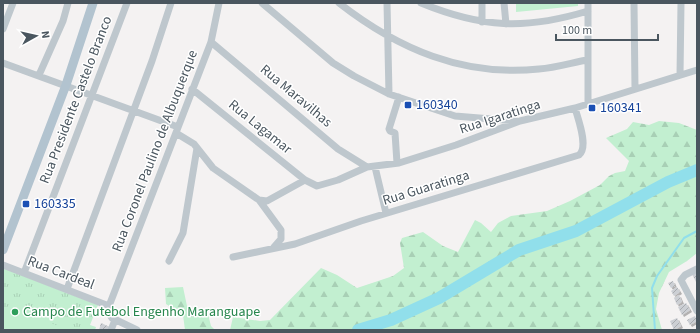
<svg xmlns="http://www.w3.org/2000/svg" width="700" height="333" font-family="'Source Sans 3',sans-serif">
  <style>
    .grass { fill: url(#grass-tufts) }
    .forest { fill: url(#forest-firs) }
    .pitch { fill: #c2efd0 }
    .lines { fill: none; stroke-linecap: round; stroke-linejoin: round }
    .stream { stroke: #91dfeb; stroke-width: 2 }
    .river { stroke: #91dfeb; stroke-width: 12 }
    .building { fill: url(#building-hatch); filter: url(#shadow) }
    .minor { stroke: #bec7cd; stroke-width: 7 }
    .major { stroke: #b2c3cf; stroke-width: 9 }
    .transit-dot { fill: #1a4fb4; stroke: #fff; stroke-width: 1.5 }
    .leisure-dot { fill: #2e9e5b; stroke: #fff; stroke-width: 1.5 }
    .labels { text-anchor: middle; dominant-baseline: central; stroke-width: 3; stroke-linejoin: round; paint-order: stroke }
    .street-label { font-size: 14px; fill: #4a565f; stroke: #fff }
    .transit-label { font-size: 14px; fill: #164399; stroke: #fff; text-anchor: start }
    .leisure-label { font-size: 14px; fill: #27864d; stroke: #fff; text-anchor: start }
  </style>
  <defs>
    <pattern id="grass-tufts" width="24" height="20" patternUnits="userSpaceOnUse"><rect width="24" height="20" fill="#c2efd0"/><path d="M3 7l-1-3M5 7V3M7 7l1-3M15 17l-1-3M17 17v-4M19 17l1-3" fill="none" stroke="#a8cfb5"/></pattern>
    <pattern id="forest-firs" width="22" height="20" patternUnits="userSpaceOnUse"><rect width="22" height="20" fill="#c2efd0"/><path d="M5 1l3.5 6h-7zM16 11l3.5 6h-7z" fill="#a8cfb5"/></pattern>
    <pattern id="building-hatch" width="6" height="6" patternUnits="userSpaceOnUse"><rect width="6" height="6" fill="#cccfd4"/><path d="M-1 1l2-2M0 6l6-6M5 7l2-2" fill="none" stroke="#a8abaf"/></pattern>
    <filter id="shadow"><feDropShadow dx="2" dy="2" stdDeviation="0" flood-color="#0004"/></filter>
  </defs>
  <rect width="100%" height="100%" fill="#f4f2f2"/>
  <path class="grass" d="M3 268 98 305 90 325 96 327 95 330H3Z"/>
  <path class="forest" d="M659 121 679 123 697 130V253L687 261 669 272 659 293 656 309 662 330H230L233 317 260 321 270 320 321 268 337 275 357 288 393 276 404 268 400 243 402 238 423 232 443 246 458 252 475 220 481 223 491 232 498 223 511 216 547 211 570 201 600 185 609 176 615 173 625 171 629 161 606 138 627 129 633 122 649 125Z
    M183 287 187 306 195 316 208 314 211 326 215 330H185L183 315 166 304 165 288Z"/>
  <path class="pitch" d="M516 3H578V6L516 12Z
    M8 306 68 330H3V318Z"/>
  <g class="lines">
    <path class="stream" d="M655 330 652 288 657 276 684 238 697 231"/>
    <path class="river" d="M358 330 391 320 439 298 519 250 576 231 668 182 697 170"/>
  </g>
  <path class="building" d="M697 271V281L696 282 692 274Z
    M673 281 675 286 671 288 668 283Z
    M677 287 680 292 674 296 671 291Z
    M679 295 682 302 677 305 674 298Z
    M686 303 690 310 682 315 678 307Z
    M695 316 697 321 690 325 687 320Z
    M677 318 681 326 674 330 670 321Z
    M101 323 110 327 109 330H99Z"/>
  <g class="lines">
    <path class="minor" d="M262 3 333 63 354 76 389 94 455 116 516 121
      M339 3C398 49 463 77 539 69 555 68 571 63 587 60
      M387 3 389 94
      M421 3C482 28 525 30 588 11
      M504 3 506 24
      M588 3V104
      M634 3 635 89
      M482 22V3
      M3 29 13 3
      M211 42 338 149 367 167
      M3 63 178 127
      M39 75 63 21 68 3
      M680 75 681 3
      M192 89 305 180 317 186 338 180 367 167 399 163 456 145 520 121 575 108 697 70
      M176 133 194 144 213 168 259 200 267 201 305 180
      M397 163 395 133 390 131 389 129 399 97
      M375 167 386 213
      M259 200 281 230V239L274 247
      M233 257 295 244 361 221 579 155C589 147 578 119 575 108
      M169 261 183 233 197 148
      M3 265 109 306
      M697 269 685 275 681 280 697 311
      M24 273 127 3
      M67 289 152 61 171 3
      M111 330 115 320
      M137 330 112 318 110 315 109 306 211 42 219 3"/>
    <path class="major" d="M3 250 66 85 93 3"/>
  </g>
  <g class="transit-dot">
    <rect x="404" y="101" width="8" height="8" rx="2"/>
    <rect x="588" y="104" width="8" height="8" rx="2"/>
    <rect x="22" y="200" width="8" height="8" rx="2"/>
  </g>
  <circle class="leisure-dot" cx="15" cy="312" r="4"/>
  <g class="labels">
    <g class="street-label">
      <text transform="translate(296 96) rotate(40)">Rua Maravilhas</text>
      <text transform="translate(76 100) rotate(-69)">Rua Presidente Castelo Branco</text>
      <text transform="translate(500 117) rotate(-18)">Rua Igaratinga</text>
      <text transform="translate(260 127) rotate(39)">Rua Lagamar</text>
      <text transform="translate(155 151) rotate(-69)">Rua Coronel Paulino de Albuquerque</text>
      <text transform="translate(426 188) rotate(-17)">Rua Guaratinga</text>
      <text transform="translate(61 273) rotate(21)">Rua Cardeal</text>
    </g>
    <g class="transit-label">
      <text x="416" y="105">160340</text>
      <text x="600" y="108">160341</text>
      <text x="34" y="204">160335</text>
    </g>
    <g class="leisure-label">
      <text x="23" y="312">Campo de Futebol Engenho Maranguape</text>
    </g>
  </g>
  <rect width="700" height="333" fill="none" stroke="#4a565f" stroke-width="8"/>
  <g transform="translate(36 36) rotate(82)" stroke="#ffffff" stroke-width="3" paint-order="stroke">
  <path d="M0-3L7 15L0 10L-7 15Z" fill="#4a565f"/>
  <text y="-6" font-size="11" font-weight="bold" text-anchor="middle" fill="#4a565f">N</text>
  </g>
  <path d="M556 34v6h102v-6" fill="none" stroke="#4a565f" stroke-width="2"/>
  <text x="562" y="34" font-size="12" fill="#4a565f" stroke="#ffffff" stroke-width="3" paint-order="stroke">100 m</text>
</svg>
